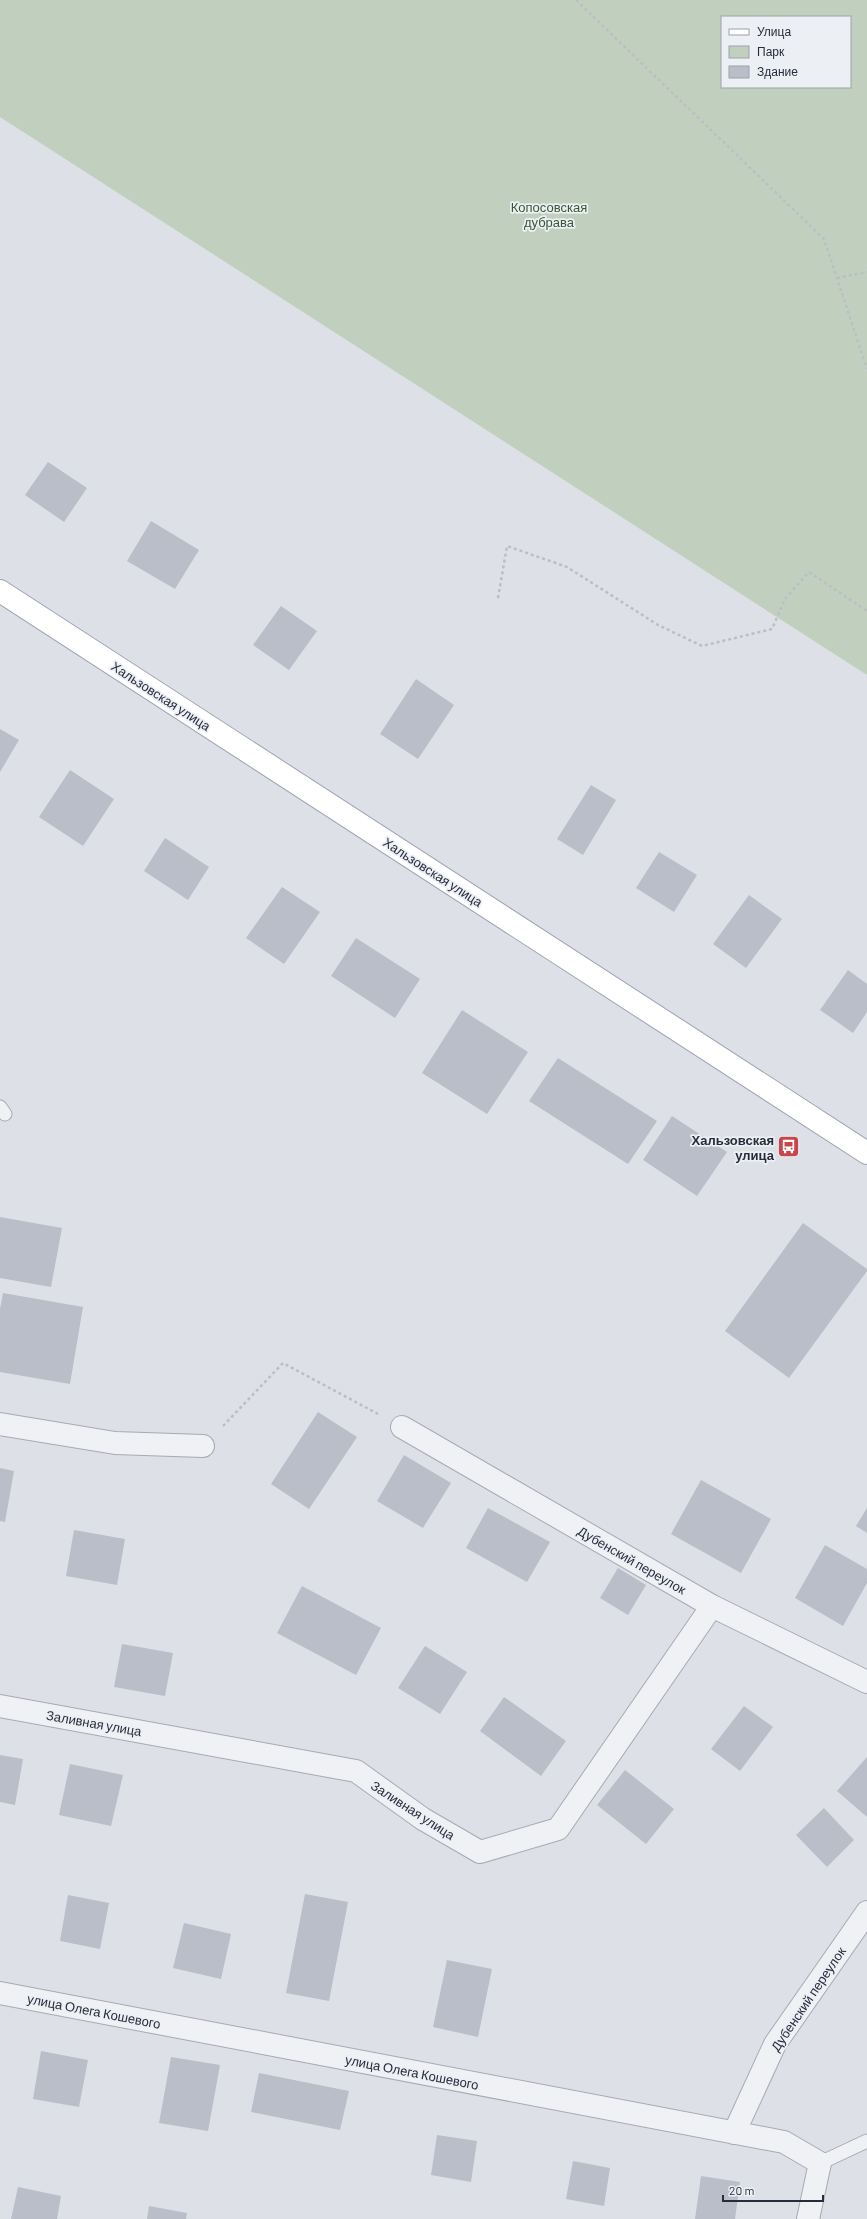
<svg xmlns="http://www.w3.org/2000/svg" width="867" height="2219" font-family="Barlow,sans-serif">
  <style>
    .green { fill: #c1d0be; fill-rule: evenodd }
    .building { fill: #babec9 }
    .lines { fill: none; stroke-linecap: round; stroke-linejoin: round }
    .lane-casing { stroke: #a6aab3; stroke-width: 15 }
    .street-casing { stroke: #a6aab3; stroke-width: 24 }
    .primary-casing { stroke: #9da3b2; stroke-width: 24 }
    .path { stroke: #bbbec5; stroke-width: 2.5; stroke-dasharray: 3 3; stroke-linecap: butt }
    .lane { stroke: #eff1f5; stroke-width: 13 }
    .street { stroke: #eff1f5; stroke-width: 22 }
    .primary { stroke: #fff; stroke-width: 22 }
    .labels { text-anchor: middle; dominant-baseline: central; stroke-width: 3.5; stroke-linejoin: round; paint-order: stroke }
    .park-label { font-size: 13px; fill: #385835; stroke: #eceff4 }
    .street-label { font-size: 13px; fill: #272c3c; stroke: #eceff4 }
    .poi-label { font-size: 13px; font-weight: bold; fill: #272c3c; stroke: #eceff4; text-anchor: end }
  </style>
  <rect width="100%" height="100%" fill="#dde0e6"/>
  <path class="green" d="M0 0H867V675L0 117ZM722 17H850V87H722Z"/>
  <path class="building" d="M48 462 87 488 64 522 25 495Z
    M151 521 199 550 175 589 127 561Z
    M281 606 317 631 289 670 253 645Z
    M416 679 454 705 418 759 380 734Z
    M0 729 19 740 0 772Z
    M70 770 114 799 83 846 39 817Z
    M591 785 616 800 583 855 557 839Z
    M165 838 209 867 188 900 144 871Z
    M659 852 697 875 674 912 636 888Z
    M282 887 320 912 284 964 246 938Z
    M749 895 782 919 746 968 713 944Z
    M356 938 420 979 395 1018 331 976Z
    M848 970 867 984V1012L853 1033 820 1010Z
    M462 1010 528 1052 487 1114 422 1073Z
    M558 1058 657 1121 628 1164 529 1101Z
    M672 1116 727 1152 697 1196 643 1160Z
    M0 1217 62 1228 51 1287 0 1278Z
    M803 1223 867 1269V1271L789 1378 725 1331Z
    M3 1293 83 1307 70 1384 0 1372V1309Z
    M318 1412 357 1437 309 1509 271 1484Z
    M404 1455 451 1483 423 1528 377 1501Z
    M0 1468 14 1471 5 1522 0 1521Z
    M701 1480 771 1519 741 1573 671 1534Z
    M488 1508 550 1542 527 1582 466 1548Z
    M867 1508V1533L856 1526Z
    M74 1530 125 1539 117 1585 66 1576Z
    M825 1545 867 1569V1583L843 1626 795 1598Z
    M618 1568 646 1585 628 1615 600 1598Z
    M302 1586 381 1628 356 1675 277 1633Z
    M122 1644 173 1653 165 1696 114 1687Z
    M425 1646 467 1672 440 1714 398 1688Z
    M504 1697 566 1741 541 1776 480 1731Z
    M744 1706 773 1727 740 1771 711 1749Z
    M0 1755 23 1759 15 1805 0 1802Z
    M867 1757V1817L837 1791Z
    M70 1764 123 1775 111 1826 59 1815Z
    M625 1770 674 1809 646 1844 597 1805Z
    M824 1808 854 1840 827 1867 796 1835Z
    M305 1894 348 1902 329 2001 286 1993Z
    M68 1895 109 1903 100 1949 60 1941Z
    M184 1923 231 1934 221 1979 173 1968Z
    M447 1960 492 1969 478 2037 433 2027Z
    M41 2051 88 2060 79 2107 33 2099Z
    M171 2057 220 2065 208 2131 159 2123Z
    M259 2073 349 2091 340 2130 251 2112Z
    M437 2135 477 2141 471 2182 431 2175Z
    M573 2161 610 2168 604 2206 566 2199Z
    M701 2176 740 2182 735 2219H695Z
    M18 2187 61 2196 57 2219H11Z
    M149 2206 187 2213 186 2219H147Z"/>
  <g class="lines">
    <defs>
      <path id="lane" d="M0 1107 5 1114
        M820 2163 867 2141"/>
      <path id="street" d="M0 1424 115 1443 203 1446
        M402 1427 712 1606 867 1682
        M0 1706 356 1771 423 1819 480 1852 558 1829 712 1606
        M0 1993 784 2142 820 2163 808 2219
        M734 2133 775 2044 867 1912"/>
      <path id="primary" d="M0 591 867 1153"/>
    </defs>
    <use href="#lane" class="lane-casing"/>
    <use href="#street" class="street-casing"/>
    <use href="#primary" class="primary-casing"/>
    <path class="path" d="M576 0 824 239 867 369
      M837 278 867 272
      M498 598 507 546 567 567 658 625 702 646 772 629 785 599 809 572 867 611
      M223 1426 283 1363 378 1414"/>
    <use href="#lane" class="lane"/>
    <use href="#street" class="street"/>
    <use href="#primary" class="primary"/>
  </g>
  <defs>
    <symbol id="bus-square" viewBox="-11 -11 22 22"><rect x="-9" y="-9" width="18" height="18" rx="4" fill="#c9454a" stroke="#eceff4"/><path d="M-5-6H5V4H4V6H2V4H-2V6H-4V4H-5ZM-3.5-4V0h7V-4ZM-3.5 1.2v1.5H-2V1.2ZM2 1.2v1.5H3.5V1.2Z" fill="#fff"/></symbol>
  </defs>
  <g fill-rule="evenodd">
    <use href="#bus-square" x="776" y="1134" width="25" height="25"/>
  </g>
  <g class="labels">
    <g class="park-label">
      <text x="549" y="207">Копосовская<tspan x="549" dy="15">дубрава</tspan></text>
    </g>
    <g class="street-label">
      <text transform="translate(161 696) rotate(33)">Хальзовская улица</text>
      <text transform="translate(433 872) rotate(33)">Хальзовская улица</text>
      <text transform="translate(632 1560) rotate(30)">Дубенский переулок</text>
      <text transform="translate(94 1723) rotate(10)">Заливная улица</text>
      <text transform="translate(413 1810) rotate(33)">Заливная улица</text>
      <text transform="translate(808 1999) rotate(-56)">Дубенский переулок</text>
      <text transform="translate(94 2011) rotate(11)">улица Олега Кошевого</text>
      <text transform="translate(412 2072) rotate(11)">улица Олега Кошевого</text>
    </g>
    <g class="poi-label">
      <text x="774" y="1140">Хальзовская<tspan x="774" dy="15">улица</tspan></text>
    </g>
  </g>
  <rect x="721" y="16" width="130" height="72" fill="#eceff4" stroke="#9da1aa"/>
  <rect x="729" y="29" width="20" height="6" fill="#ffffff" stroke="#9da1aa"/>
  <text x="757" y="36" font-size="12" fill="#272c3c">Улица</text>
  <rect x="729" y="46" width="20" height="12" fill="#c1d0be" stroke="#9da1aa"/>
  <text x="757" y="56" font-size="12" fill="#272c3c">Парк</text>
  <rect x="729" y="66" width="20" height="12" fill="#babec9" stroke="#9da1aa"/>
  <text x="757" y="76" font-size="12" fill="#272c3c">Здание</text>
  <path d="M723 2195v6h100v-6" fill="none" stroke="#272c3c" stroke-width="2"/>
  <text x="729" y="2195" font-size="12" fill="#272c3c" stroke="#eceff4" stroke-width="3" paint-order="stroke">20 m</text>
</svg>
